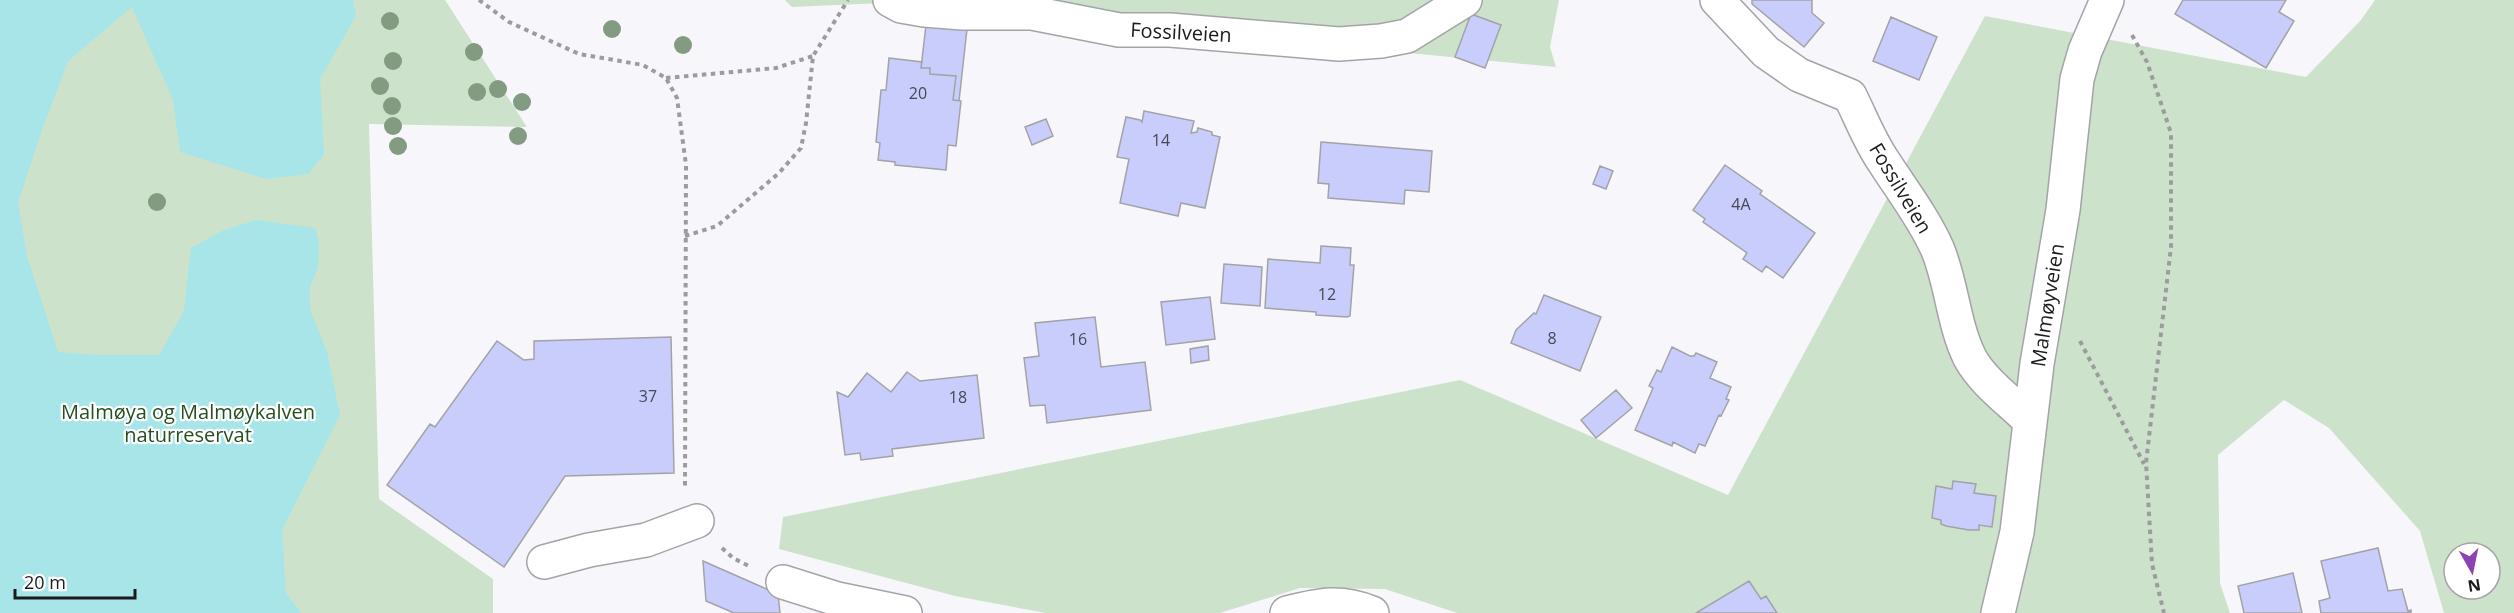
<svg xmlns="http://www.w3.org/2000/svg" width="2514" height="613" font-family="'Open Sans',sans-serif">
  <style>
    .green { fill: #cde2ca; fill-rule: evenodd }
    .water { fill: #a7e5e9 }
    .building { fill: #c9cdfb; stroke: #a2a3a7; stroke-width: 1.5 }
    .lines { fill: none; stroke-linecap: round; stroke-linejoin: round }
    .minor-casing { stroke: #a4a4a8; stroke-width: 36 }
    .path { stroke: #9c9c9f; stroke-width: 4; stroke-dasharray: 4.5 4.5; stroke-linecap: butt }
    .minor { stroke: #fff; stroke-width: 33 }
    .tree { fill: #829b81 }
    .labels { text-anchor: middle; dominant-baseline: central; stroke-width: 4.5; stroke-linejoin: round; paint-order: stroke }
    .number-label { font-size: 16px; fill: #464854 }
    .street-label { font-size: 20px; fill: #1b1b1c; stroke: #fff }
    .park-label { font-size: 20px; fill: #23501e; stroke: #fff }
  </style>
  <rect width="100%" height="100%" fill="#f7f7fb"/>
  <path class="green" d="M0 0H445L527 127 369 124 379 499 493 579V613H0Z
    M785 0H1559L1550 47 1556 67 882 3 792 7Z
    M2375 0H2514V613H2444L2420 531 2329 428 2284 400 2218 455 2220 583 2230 613H1457L1385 589 1300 588 1220 613H1046L955 596 779 549 783 517 1460 380 1728 495 1985 16 2306 77 2361 20ZM2454 553H2490V589H2454Z"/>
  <path class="water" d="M0 0H353L356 16 320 79 324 155 308 174 266 179 180 152 173 100 132 7 68 61 42 130 18 203 27 256 58 352 97 355H159L184 311 191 248 224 230 256 220 315 228 319 241 318 268 310 286V310L327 352 340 415 282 530 286 593 301 613H0Z"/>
  <path class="building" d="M1752 0H1812V13L1824 23 1804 47 1752 4Z
    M2183 0H2286L2279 12 2294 21 2266 68 2175 14Z
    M1471 14 1501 25 1485 68 1455 57Z
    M1891 17 1937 37 1919 80 1873 61Z
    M926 25 967 29 959 101 953 100 956 76 930 74V68H921Z
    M889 58 922 62 921 68H930V74L956 76 953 100 961 101 956 146 948 145 946 170 895 165V162L878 160 880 143 876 142 881 90H886Z
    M1144 111 1194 121 1191 133 1197 132 1198 128 1212 132V135L1220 137 1205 208 1181 203 1178 216 1120 203 1129 159 1117 157 1126 117 1140 120 1142 122Z
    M1046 119 1053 136 1032 145 1025 127Z
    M1321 142 1432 151 1429 192 1405 190 1404 204 1328 198 1329 184 1318 183Z
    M1725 165 1762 191 1760 194 1815 233 1783 278 1766 266 1762 272 1743 259 1747 253 1703 222 1705 219 1693 210Z
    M1600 166 1613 171 1606 189 1593 184Z
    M1321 246 1351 248 1350 265H1354L1350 316 1347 317 1316 315V312L1265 308 1268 259 1320 263Z
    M1224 264 1262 267 1260 306 1221 303Z
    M1544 295 1601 317 1580 371 1511 343 1516 330 1534 313 1536 314Z
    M1210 297 1215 339 1166 345 1161 302Z
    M1095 317 1101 367 1145 362 1151 410 1047 423 1045 405 1030 406 1024 358 1039 356 1035 323Z
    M671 337 674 473 565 476 504 567 387 485 430 424 435 427 497 341 524 360 534 359V341Z
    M1208 346 1209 360 1191 363 1190 349Z
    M1672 347 1690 356H1694L1696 353 1717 362 1710 378 1731 387 1726 399 1729 400 1721 416 1719 415 1705 446 1699 444 1695 453 1673 442 1672 446 1635 430 1653 388 1649 386 1657 370 1661 372Z
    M907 372 920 381 977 375 984 438 892 449 893 456 861 460 860 453 845 455 837 392 848 397 867 373 891 392Z
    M1616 390 1632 408 1596 438 1581 420Z
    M1953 481 1976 484 1974 493 1996 496 1992 527 1979 525V530H1969L1946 526 1941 524V520L1932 518 1936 486 1952 489Z
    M2378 548 2388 591 2402 589 2408 611 2411 610V613H2321L2319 601 2330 598 2321 561Z
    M703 561 778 594 780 613H734L706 601Z
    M2293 573 2302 613H2244L2238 586Z
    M1749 581 1761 599 1766 596 1777 613H1696Z"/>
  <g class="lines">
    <defs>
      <path id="minor" d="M890 0 901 6 924 10 963 13H1032L1119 30H1170L1339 44 1381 41 1407 36 1465 0
        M1717 0 1766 52 1799 75 1850 96C1861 118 1870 142 1884 162 1902 190 1923 217 1937 248 1952 283 1953 324 1970 358 1983 382 2011 402 2030 421
        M544 562 589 550 646 540 697 521
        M783 582 837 599 905 613
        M1287 613C1320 605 1339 600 1372 613
        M1998 613 2017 532 2037 364 2063 210 2077 79 2085 51 2107 0"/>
    </defs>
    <use href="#minor" class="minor-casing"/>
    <path class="path" d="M479 0 509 22 579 54 643 65 666 78 677 98 686 165 685 487
      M2132 35 2147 62 2171 133V247L2146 463 2152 564 2164 613
      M666 78 776 68 813 56
      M685 236 717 226 779 173 801 148 806 123 813 56 848 0
      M2080 341 2144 464
      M722 548 733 558 751 567"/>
    <use href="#minor" class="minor"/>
  </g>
  <g class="tree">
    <circle cx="390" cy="21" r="9"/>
    <circle cx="612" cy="29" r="9"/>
    <circle cx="683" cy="45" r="9"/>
    <circle cx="474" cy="52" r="9"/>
    <circle cx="393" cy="61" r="9"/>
    <circle cx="380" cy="86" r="9"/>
    <circle cx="498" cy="89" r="9"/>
    <circle cx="477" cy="92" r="9"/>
    <circle cx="522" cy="102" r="9"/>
    <circle cx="392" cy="106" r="9"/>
    <circle cx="393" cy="126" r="9"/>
    <circle cx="518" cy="136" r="9"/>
    <circle cx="398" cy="146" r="9"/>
    <circle cx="157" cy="202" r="9"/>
  </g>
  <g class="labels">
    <g class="number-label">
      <text x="918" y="93">20</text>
      <text x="1161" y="140">14</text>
      <text x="1741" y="204">4A</text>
      <text x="1327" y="294">12</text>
      <text x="1552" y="338">8</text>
      <text x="1078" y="339">16</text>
      <text x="648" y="396">37</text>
      <text x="958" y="397">18</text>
    </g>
    <g class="street-label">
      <text transform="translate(1181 32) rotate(3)">Fossilveien</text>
      <text transform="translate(1901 188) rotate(59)">Fossilveien</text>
      <text transform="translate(2047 305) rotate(-81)">Malmøyveien</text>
    </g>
    <g class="park-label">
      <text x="188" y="411">Malmøya og Malmøykalven<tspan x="188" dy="23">naturreservat</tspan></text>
    </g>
  </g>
  <g transform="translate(2472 571) rotate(171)"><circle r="28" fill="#ffffff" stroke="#a4a4a4" stroke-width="1.5"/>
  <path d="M0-4.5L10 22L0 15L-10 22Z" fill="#8d42b4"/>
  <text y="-9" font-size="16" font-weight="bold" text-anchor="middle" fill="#1b1b1c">N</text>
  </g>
  <path d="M15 589v9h120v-9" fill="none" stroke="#1b1b1c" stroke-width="3"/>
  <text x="24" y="589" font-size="18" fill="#1b1b1c" stroke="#ffffff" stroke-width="4.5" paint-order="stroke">20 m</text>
</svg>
